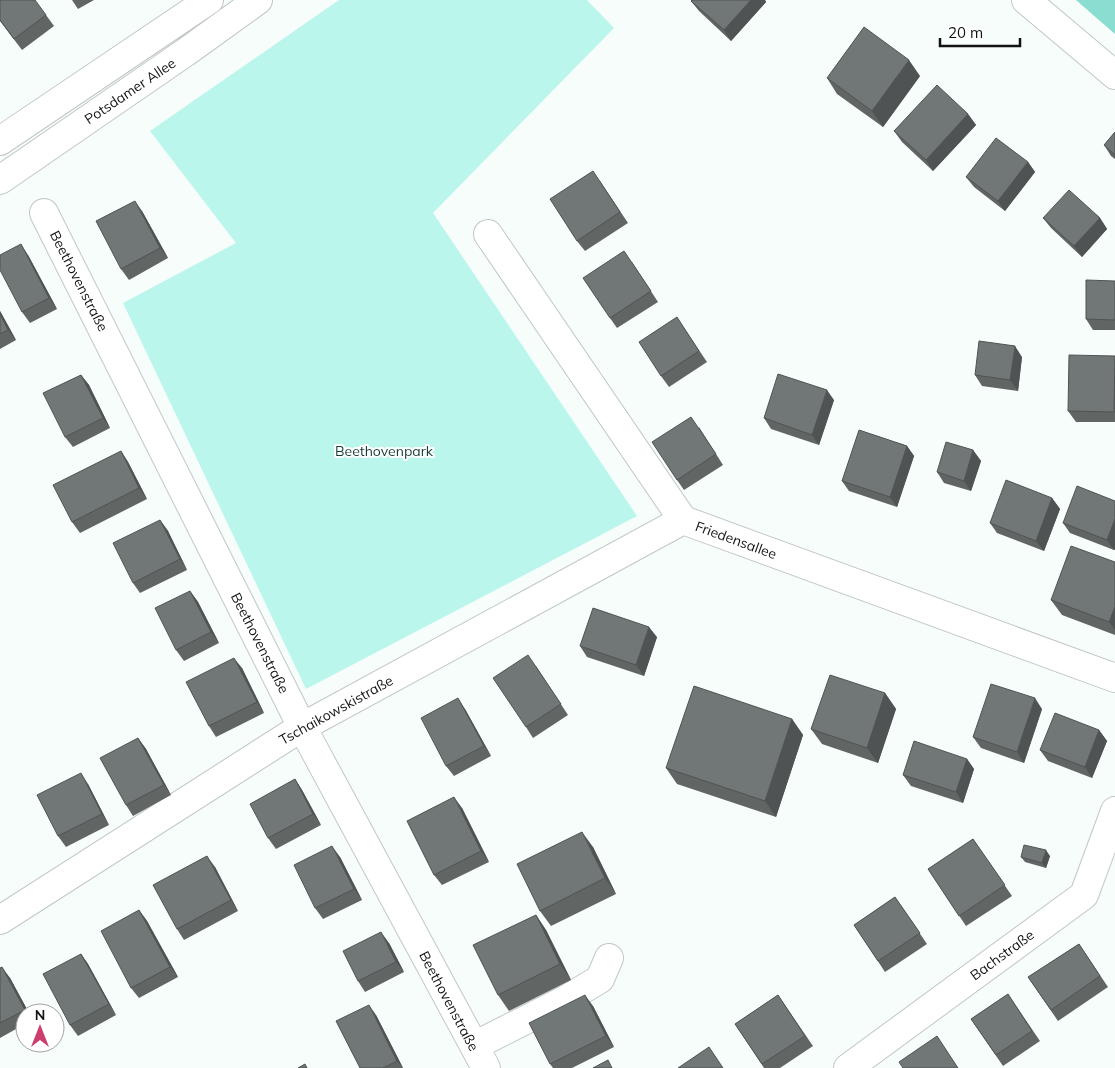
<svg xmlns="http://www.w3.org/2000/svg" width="1115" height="1068" font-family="Mulish,sans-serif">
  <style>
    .green { fill: #baf6ec }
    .forest { fill: #8addd1 }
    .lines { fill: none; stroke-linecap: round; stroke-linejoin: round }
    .minor-casing { stroke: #c1c7c6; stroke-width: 30 }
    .minor { stroke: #fff; stroke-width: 28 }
    .wall { fill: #616665 }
    .shaded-wall { fill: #4f5353 }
    .building { fill: #717776; stroke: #4f5353 }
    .labels { text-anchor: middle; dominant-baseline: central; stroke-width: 4; stroke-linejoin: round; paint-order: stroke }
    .street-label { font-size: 14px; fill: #111313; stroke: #fff }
    .park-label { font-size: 14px; fill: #153d37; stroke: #fff }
  </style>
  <rect width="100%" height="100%" fill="#f6fdfb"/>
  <path class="green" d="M339 0H587L614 28 433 213 637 516 306 689 123 303 236 243 150 131Z"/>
  <path class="forest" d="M1076 0H1115V34Z"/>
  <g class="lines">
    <defs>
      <path id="minor" d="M1026 0 1115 75
        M0 141 209 0
        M0 180 186 52 258 0
        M44 213 302 727 486 1068
        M488 234 683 520 1115 678
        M0 920 302 727 683 520
        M474 1046 565 1000 600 979 609 958
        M848 1068 1084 895 1115 811"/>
    </defs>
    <use href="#minor" class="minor-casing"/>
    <use href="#minor" class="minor"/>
  </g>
  <path class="wall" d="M0 0 46 15 54 26 22 50 0 21Z
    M72 0H94L78 9Z
    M692 0H765L766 2 731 41 699 11 691 1Z
    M920 76 883 127 837 94 827 78Z
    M968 114 976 125 933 171 902 142 894 131Z
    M1115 132V159L1111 156 1104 145Z
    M1028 162 1035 172 1005 211 974 187 966 177Z
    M600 181 628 223 585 251 577 241Z
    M142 211 168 258 129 280 121 269Z
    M1043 218H1100L1107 229 1082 257 1051 228Z
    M28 255 57 309 30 323 22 312Z
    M632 262 658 302 617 328 610 318Z
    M1115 281V330H1093L1086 319Z
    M0 311 16 340 0 349Z
    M684 328 707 362 669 387 661 376Z
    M1115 356V422H1076L1068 411Z
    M1022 357 1018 391 982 386 975 375Z
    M81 375 89 385 110 428 73 447 65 437Z
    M834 400 819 445 771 429 764 418Z
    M699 427 723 465 684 490 677 480Z
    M907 446 914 456 897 507 849 491 842 481Z
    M973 450 981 461 971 491 944 483 937 472Z
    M121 451 128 462 147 499 80 533 72 522Z
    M1052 498 1060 509 1044 551 997 533 990 523Z
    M1115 501V549L1114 550 1070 533 1063 523Z
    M160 520 168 531 187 570 140 593 133 583Z
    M1115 562V635L1062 615 1051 600Z
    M190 591 198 602 219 643 184 661 176 650Z
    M657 637 644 676 587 657 580 646Z
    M536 666 568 715 533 738 526 727Z
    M242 668 264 713 216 737 209 726Z
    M885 693 896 709 878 763 822 744 811 729Z
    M465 709 491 756 454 776 446 766Z
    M1042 709 1024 763 981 748 973 737Z
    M792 719 803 735 776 817 677 784 666 768Z
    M1099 730 1107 741 1092 778 1048 761 1040 750Z
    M138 738 146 749 171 795 133 816 126 805Z
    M967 759 974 769 963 803 911 786 903 775Z
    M295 779 302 790 321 825 276 849 268 838Z
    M88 784 109 825 66 847 58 836Z
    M462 808 489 862 442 885 434 875Z
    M973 839 1012 896 966 926 928 869Z
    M593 847 616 894 551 926 540 911Z
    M1050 856 1046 868 1025 862 1021 857Z
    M340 857 362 900 323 919 315 908Z
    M215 867 238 911 184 940 177 929Z
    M895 897 927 944 885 972 854 925Z
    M139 910 147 921 178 977 139 998 131 988Z
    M536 915 546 930 571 980 509 1011 498 995Z
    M389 943 404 972 365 992 358 981Z
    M1079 944 1108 987 1058 1021 1028 977Z
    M81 954 88 964 116 1015 78 1036 70 1025Z
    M0 968 10 978 29 1013H25V1024L0 1038Z
    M1008 994 1040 1041 1003 1066 971 1019Z
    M778 995 813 1046 780 1068H764L735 1024Z
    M593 1006 614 1047 572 1068H553L550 1064Z
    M376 1015 403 1068H360Z"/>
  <path class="shaded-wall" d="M751 0H765L766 2 731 41 724 30Z
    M909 60 920 76 883 127 872 111Z
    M968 114 976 125 933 171 926 160Z
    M1028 162 1035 172 1005 211 998 201Z
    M135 201 142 211 168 258 160 248Z
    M1100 218 1107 229 1082 257 1074 246Z
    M21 244 28 255 57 309 49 298Z
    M0 311 16 340 8 330 0 314Z
    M1015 346 1022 357 1018 391 1010 380Z
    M81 375 89 385 110 428 103 418Z
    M827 390 834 400 819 445 812 435Z
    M907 446 914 456 897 507 890 497Z
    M973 450 981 461 971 491 964 481Z
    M121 451 128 462 147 499 139 488Z
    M1052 498 1060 509 1044 551 1036 541Z
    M1115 519V549L1114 550 1107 540Z
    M160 520 168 531 187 570 180 559Z
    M190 591 198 602 219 643 211 632Z
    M1115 607V630L1109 622Z
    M649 627 657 637 644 676 636 665Z
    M234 658 242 668 264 713 257 702Z
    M885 693 896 709 878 763 867 748Z
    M458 698 465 709 491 756 484 746Z
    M1035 698 1042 709 1024 763 1017 752Z
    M792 719 803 735 776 817 765 801Z
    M1099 730 1107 741 1092 778 1085 767Z
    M138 738 146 749 171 795 164 785Z
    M967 759 974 769 963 803 956 792Z
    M81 773 88 784 109 825 102 814Z
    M295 779 302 790 321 825 313 814Z
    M454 797 462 808 489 862 481 851Z
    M582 832 593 847 616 894 605 878Z
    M332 846 340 857 362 900 354 889Z
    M1046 850 1050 856 1046 868 1042 863Z
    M207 856 215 867 238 911 231 900Z
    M139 910 147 921 178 977 170 967Z
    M536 915 546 930 571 980 560 964Z
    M381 932 389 943 404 972 396 962Z
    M81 954 88 964 116 1015 109 1004Z
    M2 967 10 978 29 1013H28L25 1010Z
    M585 995 593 1006 614 1047 606 1036Z
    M369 1005 376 1015 403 1068 397 1061Z"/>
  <path class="building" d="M0 0H35L46 15 14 39 0 20Z
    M692 0H751L724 30 691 1Z
    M864 27 909 60 872 111 827 78Z
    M937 85 968 114 926 160 894 131Z
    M1115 132V155L1104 145Z
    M996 138 1028 162 998 201 966 177Z
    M593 171 620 212 577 241 550 199Z
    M1069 190 1100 218 1074 246 1043 218Z
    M135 201 160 248 121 269 96 221Z
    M21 244 49 298 22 312 0 270V255Z
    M624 251 651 291 610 318 583 278Z
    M1086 280 1115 281V320L1086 319Z
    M0 314 8 330 0 334Z
    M677 317 699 351 661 376 639 342Z
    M979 341 1015 346 1010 380 975 375Z
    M1069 355 1115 356 1114 412 1068 411Z
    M778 374 827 390 812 435 764 418Z
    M81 375 103 418 65 437 43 393Z
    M691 417 716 454 677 480 652 442Z
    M859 430 907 446 890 497 842 481Z
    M946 442 973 450 964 481 937 472Z
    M121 451 139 488 72 522 53 485Z
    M1006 480 1052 498 1036 541 990 523Z
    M1077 486 1115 501V519L1107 540 1063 523Z
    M160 520 180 559 133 583 113 543Z
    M1071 546 1115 562V607L1109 622 1051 600Z
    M190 591 211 632 176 650 155 608Z
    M593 608 649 627 636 665 580 646Z
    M528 655 561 704 526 727 493 678Z
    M234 658 257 702 209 726 186 682Z
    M830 675 885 693 867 748 811 729Z
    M991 684 1035 698 1017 752 973 737Z
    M694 686 792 719 765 801 666 768Z
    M458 698 484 746 446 766 421 718Z
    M1055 713 1099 730 1085 767 1040 750Z
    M138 738 164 785 126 805 100 758Z
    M914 741 967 759 956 792 903 775Z
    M81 773 102 814 58 836 37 795Z
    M295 779 313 814 268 838 250 804Z
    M454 797 481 851 434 875 407 821Z
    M582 832 605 878 540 911 517 864Z
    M973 839 1005 885 959 916 928 869Z
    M1024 845 1046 850 1042 863 1021 857Z
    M332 846 354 889 315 908 294 865Z
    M207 856 231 900 177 929 153 885Z
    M895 897 920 933 878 961 854 925Z
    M139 910 170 967 131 988 101 931Z
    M536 915 560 964 498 995 473 945Z
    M381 932 396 962 358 981 343 951Z
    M1079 944 1100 976 1051 1010 1028 977Z
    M81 954 109 1004 70 1025 43 974Z
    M2 967 25 1010 0 1023V968Z
    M1008 994 1032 1031 996 1055 971 1019Z
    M585 995 606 1036 550 1064 529 1023Z
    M778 995 805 1036 762 1064 735 1024Z
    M369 1005 397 1061 383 1068H360L336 1021Z
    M937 1036 958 1068H903L899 1062Z
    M709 1047 723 1068H678Z
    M608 1060 612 1068H593Z
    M305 1064 307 1068H298Z"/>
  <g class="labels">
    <g class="street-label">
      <text transform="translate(130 91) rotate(-34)">Potsdamer Allee</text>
      <text transform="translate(79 281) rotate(63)">Beethovenstraße</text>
      <text transform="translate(736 540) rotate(20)">Friedensallee</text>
      <text transform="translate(260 643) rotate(63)">Beethovenstraße</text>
      <text transform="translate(336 710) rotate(-29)">Tschaikowskistraße</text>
      <text transform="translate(1002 955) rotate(-36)">Bachstraße</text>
      <text transform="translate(449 1001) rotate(62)">Beethovenstraße</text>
    </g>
    <g class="park-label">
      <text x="384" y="451">Beethovenpark</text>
    </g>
  </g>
  <g transform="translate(40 1028)"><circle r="24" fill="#ffffff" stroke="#a0a1a1"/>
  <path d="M0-4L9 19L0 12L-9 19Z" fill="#cb3e6e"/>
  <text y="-8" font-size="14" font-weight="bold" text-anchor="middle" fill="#111313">N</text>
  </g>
  <path d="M940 38v8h80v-8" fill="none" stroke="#111313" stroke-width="2.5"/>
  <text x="948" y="38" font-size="15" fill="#111313" stroke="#ffffff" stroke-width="4" paint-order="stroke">20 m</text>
</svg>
